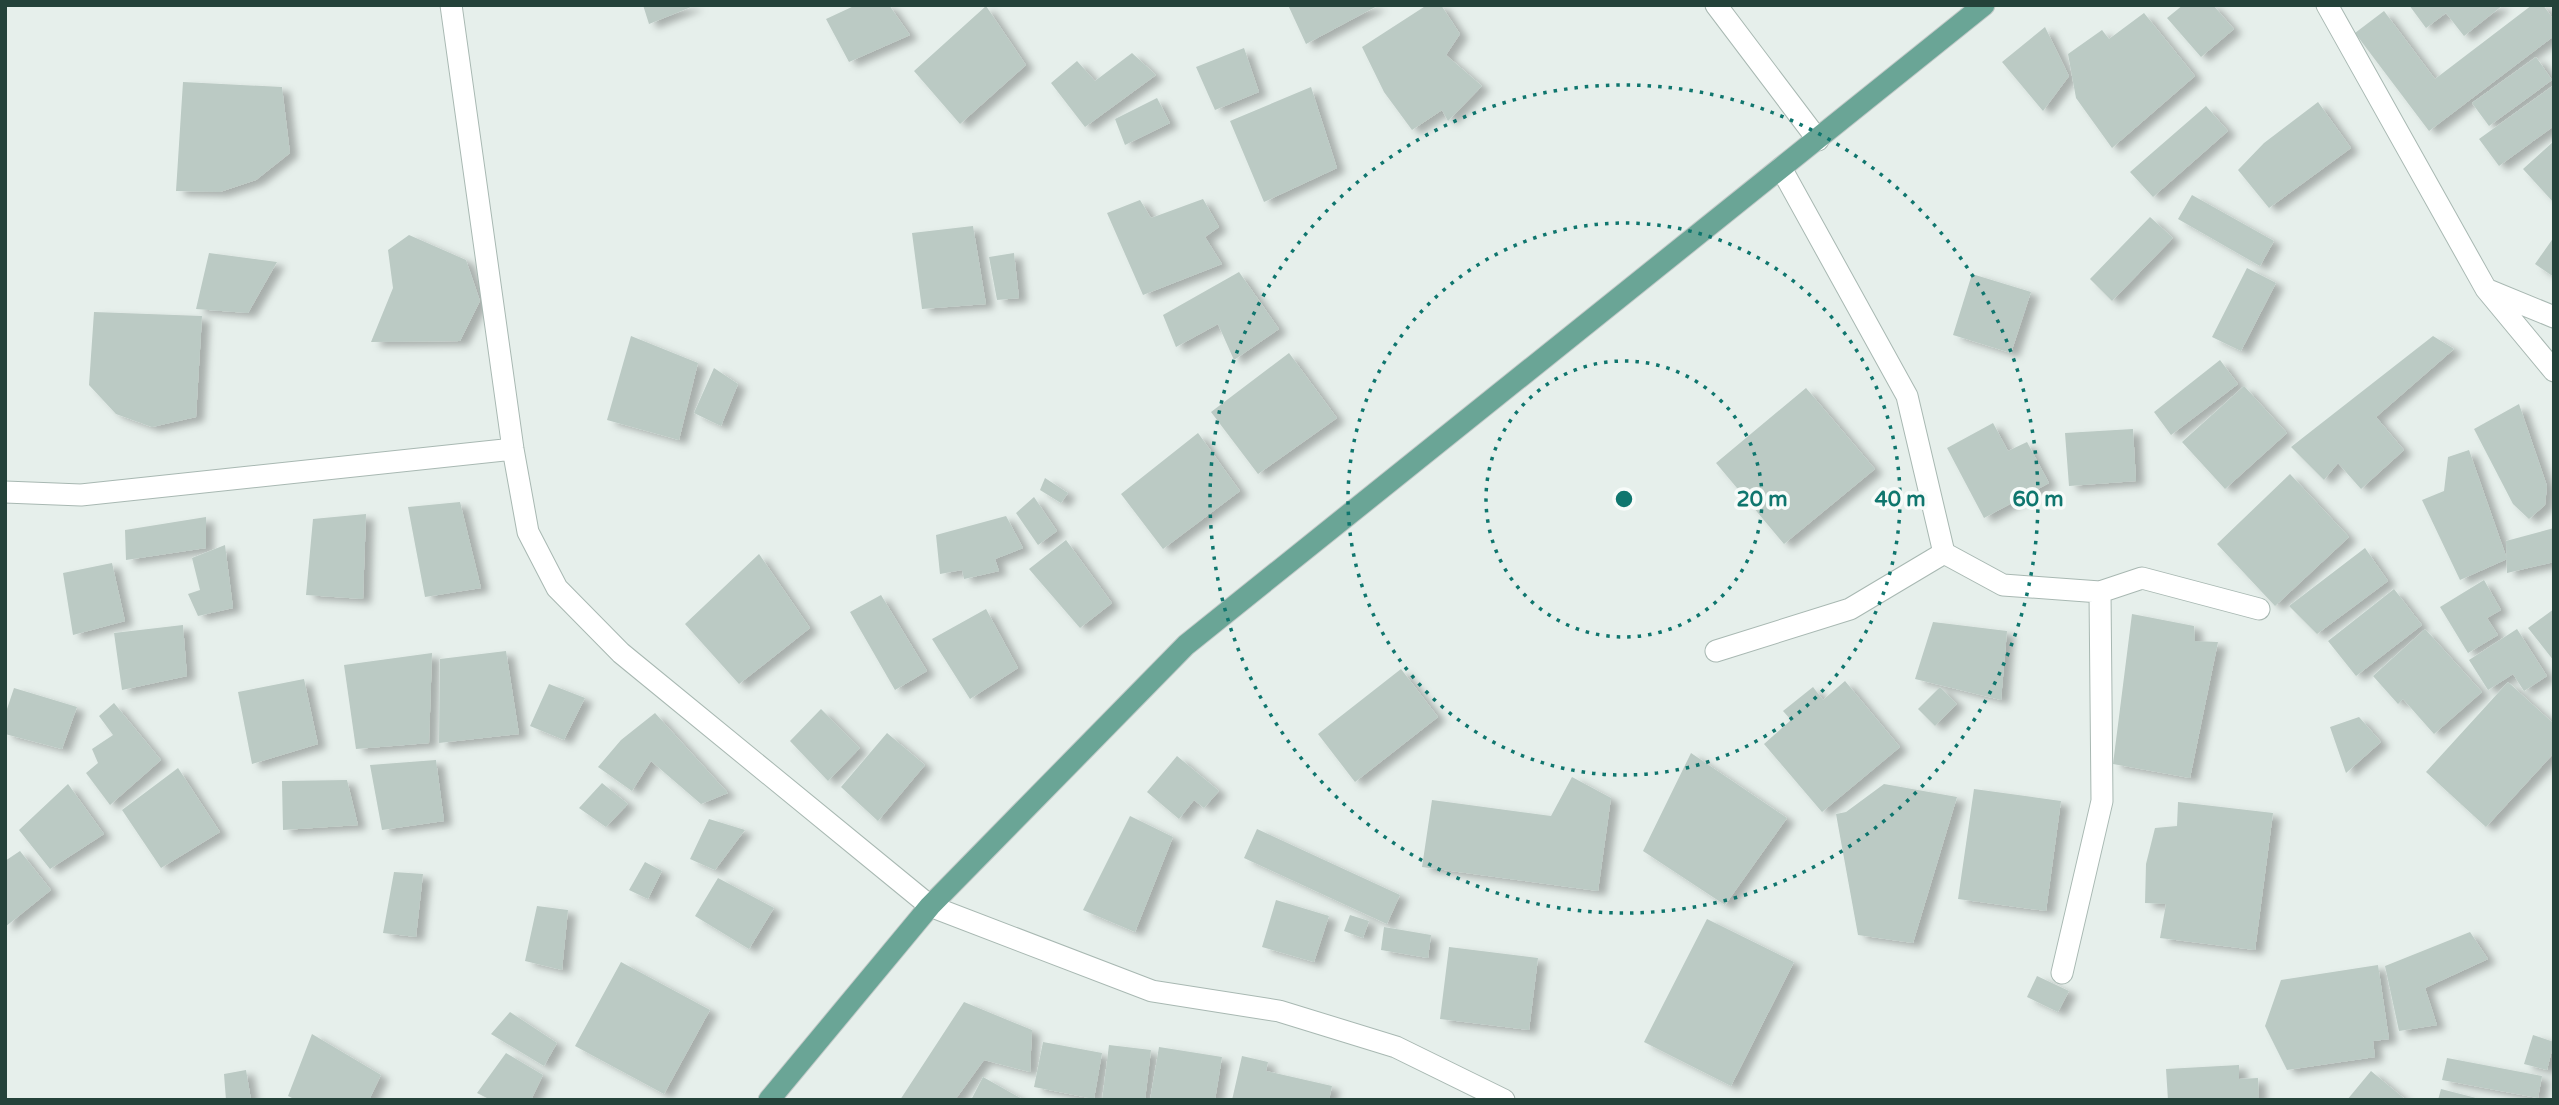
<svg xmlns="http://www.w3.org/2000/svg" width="2559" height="1105" font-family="'Varela Round',sans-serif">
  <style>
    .building { fill: #bbcac4; filter: url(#shadow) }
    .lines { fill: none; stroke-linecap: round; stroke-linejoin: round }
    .minor-casing { stroke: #a8b8b2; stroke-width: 23 }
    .major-casing { stroke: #c2cac8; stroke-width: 23 }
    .minor { stroke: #fff; stroke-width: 21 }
    .major { stroke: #6aa596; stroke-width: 21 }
    .ring { fill: none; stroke: #0f766e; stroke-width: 3.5; stroke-dasharray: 3.5 7 }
    .centre { fill: #0f766e; stroke: #f7fbf9; stroke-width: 3.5 }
    .ring-label { font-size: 21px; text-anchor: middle; font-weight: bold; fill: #0f766e; stroke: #f7fbf9; stroke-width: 7; stroke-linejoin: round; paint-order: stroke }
  </style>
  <defs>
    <filter id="shadow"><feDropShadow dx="8" dy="4.5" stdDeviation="3.5" flood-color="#0004"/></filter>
  </defs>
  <rect width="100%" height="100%" fill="#e6efeb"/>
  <path class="building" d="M643 5H696L649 24Z
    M856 5H889L910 35 849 62 826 19Z
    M1288 5H1379L1306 44Z
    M1427 5H1441L1460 34 1446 55 1482 86 1448 121 1442 110 1412 130 1384 92 1362 47Z
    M2183 5H2213L2234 29 2201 57 2167 18Z
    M2409 5H2503L2464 36 2446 13 2426 28Z
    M2532 5H2543L2554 20V36L2429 131 2355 33 2384 11 2435 79Z
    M986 6 1026 65 960 124 914 71Z
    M2144 13 2195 76 2112 148 2076 98 2068 54 2102 30 2109 39Z
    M2045 27 2069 76 2043 111 2002 62Z
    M1244 48 1259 92 1215 110 1196 67Z
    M1132 53 1156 75 1085 127 1051 83 1077 61 1095 81Z
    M2536 57 2552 80 2489 126 2472 103Z
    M183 82 282 87 290 153 256 180 220 192 176 191Z
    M2554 85V126L2499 166 2479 139Z
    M1311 87 1337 168 1264 202 1230 121Z
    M1157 98 1170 123 1125 145 1115 119Z
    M2318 102 2351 148 2269 208 2238 170 2264 143Z
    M2206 106 2228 131 2153 197 2130 172Z
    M2554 141V203L2523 169Z
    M2192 195 2274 241 2260 266 2178 219Z
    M1203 199 1219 227 1205 237 1222 264 1143 295 1107 213 1140 200 1151 218Z
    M2150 217 2173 238 2112 301 2090 279Z
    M973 226 986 304 922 309 912 233Z
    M409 235 466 260 480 301 460 341 371 342 393 288 388 250Z
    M2554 237V277L2535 264Z
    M209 253 277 262 248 313 196 309Z
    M1014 253 1019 298 997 300 989 257Z
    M2247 268 2276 283 2241 351 2212 337Z
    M1239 272 1279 329 1234 360 1218 324 1176 347 1163 315Z
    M1972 274 2031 292 2011 353 1953 335Z
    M94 312 202 316 196 417 152 427 116 414 89 385Z
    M631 336 698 363 679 440 607 420Z
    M2433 336 2454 349 2376 417 2404 450 2361 489 2338 463 2324 480 2291 447Z
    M1289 353 1337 418 1258 474 1211 412Z
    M2220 360 2238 384 2171 435 2154 412Z
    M714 368 738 384 721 426 694 413Z
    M2244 386 2287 433 2225 489 2182 442Z
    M1806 388 1875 469 1784 544 1716 463Z
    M2519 404 2547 486 2545 505 2529 519 2513 504 2474 429Z
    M1993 423 2008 451 2027 442 2049 483 1984 518 1947 448Z
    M2133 429 2136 481 2069 486 2065 433Z
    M1198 433 1240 491 1163 549 1121 494Z
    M2469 450 2507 559 2460 580 2422 500 2444 491 2448 457Z
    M2290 474 2349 537 2275 606 2217 544Z
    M1045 478 1068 493 1061 503 1040 490Z
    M1034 497 1057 531 1038 545 1016 513Z
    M460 502 481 588 425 597 408 507Z
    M366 514 363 599 306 595 313 519Z
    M1006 516 1023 548 995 559 999 571 964 579 962 570 940 574 936 535Z
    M206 517V548L126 560 125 530Z
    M2554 528V562L2507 573 2506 541Z
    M1066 540 1112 603 1080 628 1029 569Z
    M225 545 233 608 198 616 188 594 200 590 192 558Z
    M2365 548 2388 581 2317 634 2289 606Z
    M759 554 810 628 739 684 685 624Z
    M112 563 125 621 73 635 63 573Z
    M2484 580 2501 610 2487 618 2498 635 2468 653 2440 607Z
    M2394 589 2422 625 2356 676 2328 641Z
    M881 595 927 671 895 690 850 612Z
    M986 609 1018 668 970 699 932 639Z
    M2554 609V661L2528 628Z
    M2132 614 2194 626 2195 641 2218 642 2190 778 2113 764Z
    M1933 622 2007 631 2001 700 1915 679Z
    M183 625 187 676 122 690 114 633Z
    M2425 629 2482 692 2434 734 2403 699 2398 704 2373 676Z
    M2517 629 2547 676 2524 691 2513 674 2488 690 2469 660Z
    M506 651 519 734 439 743 440 659Z
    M432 653 429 743 356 749 344 665Z
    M1401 669 1438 717 1355 782 1318 734Z
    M304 679 318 744 252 764 238 692Z
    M1845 681 1900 747 1822 812 1764 744 1791 720 1783 711 1813 687 1823 700Z
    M2508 682 2554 724V753L2486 827 2426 772Z
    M549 684 585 698 564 740 530 726Z
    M1940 687 1957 704 1935 726 1918 709Z
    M14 688 77 707 62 749 5 734V715Z
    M114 703 161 760 110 805 86 773 98 763 92 749 113 735 99 716Z
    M821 709 860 748 828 781 790 741Z
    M655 713 728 793 701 804 651 761 632 791 598 767 621 740Z
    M2359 717 2381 742 2346 773 2330 727Z
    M887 733 925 765 878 821 841 787Z
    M1691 753 1787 818 1725 905 1643 851Z
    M1177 756 1219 791 1204 808 1194 800 1179 819 1147 792Z
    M436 760 444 821 382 830 370 765Z
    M178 768 220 832 161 868 122 810Z
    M1572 777 1611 798 1598 891 1422 867 1432 800 1551 816Z
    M347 780 358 825 283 830 282 781Z
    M602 783 628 804 606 827 579 808Z
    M68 784 104 834 50 869 19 830Z
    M1884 784 1957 797 1913 943 1858 935 1836 814 1846 812Z
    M1974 789 2061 801 2046 911 1958 899Z
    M2178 802 2273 813 2255 950 2160 938 2166 904 2145 903 2146 864 2155 828 2177 826Z
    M1130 816 1173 837 1135 932 1083 910Z
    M709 819 745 830 715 870 690 859Z
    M1257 829 1400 895 1387 924 1244 858Z
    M20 851 51 890 5 927V861Z
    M645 862 662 871 648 899 629 890Z
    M394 872 423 874 416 937 383 933Z
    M718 878 774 908 749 949 695 916Z
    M1276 900 1329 916 1314 962 1262 947Z
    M537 906 568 910 562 970 525 961Z
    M1350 915 1369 921 1363 938 1344 931Z
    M1707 919 1794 962 1731 1086 1644 1042Z
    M1384 927 1431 935 1428 958 1381 950Z
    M2470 932 2488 959 2425 988 2437 1025 2399 1031 2385 966Z
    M1449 947 1538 958 1529 1030 1440 1019Z
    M621 962 710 1010 664 1094 575 1046Z
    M2378 965 2389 1039 2373 1041 2375 1057 2287 1070 2265 1026 2281 980Z
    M2037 976 2069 991 2058 1012 2027 997Z
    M964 1002 1032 1030 1030 1072 984 1060 955 1100H900Z
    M510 1012 557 1043 544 1066 491 1034Z
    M312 1034 381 1075 369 1100H296L288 1096Z
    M2533 1035 2554 1042 2547 1070 2524 1064Z
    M1043 1042 1102 1053 1094 1099 1034 1087Z
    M1109 1045 1151 1050 1145 1100H1102Z
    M1159 1047 1222 1057 1215 1100H1150Z
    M506 1053 543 1075 531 1100H491L477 1093Z
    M1242 1056 1268 1062 1266 1071 1332 1086 1329 1100H1232Z
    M2447 1058 2542 1076 2538 1098 2442 1080Z
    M2239 1065V1079L2258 1078 2259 1100H2168L2166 1069Z
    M246 1070 251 1100H226L224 1074Z
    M2371 1071 2406 1100H2347Z
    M983 1077 1024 1100H971Z
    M2441 1089 2480 1099V1100H2438Z"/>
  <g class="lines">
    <defs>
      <path id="minor" d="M451 5 513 449 528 532 557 588 621 653 930 906 1152 991 1279 1011 1396 1047 1504 1100
        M1716 5 1818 140
        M2327 5 2486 289 2554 371
        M2488 290 2554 317
        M5 492 81 495 513 449
        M1944 553 2003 585 2100 592 2142 578 2259 609
        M1716 651 1850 609 1944 553 1907 396 1781 168
        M2062 973 2102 801 2100 592"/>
      <path id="major" d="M769 1100 930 906 1186 645 1984 5"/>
    </defs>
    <use href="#minor" class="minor-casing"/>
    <use href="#major" class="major-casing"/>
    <use href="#minor" class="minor"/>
    <use href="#major" class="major"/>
  </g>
  <g class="ring">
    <circle cx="1624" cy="499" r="138"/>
    <circle cx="1624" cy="499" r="276"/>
    <circle cx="1624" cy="499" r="414"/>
  </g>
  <circle cx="1624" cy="499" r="10" class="centre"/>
  <g class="ring-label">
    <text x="1762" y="506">20 m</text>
    <text x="1900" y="506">40 m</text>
    <text x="2038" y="506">60 m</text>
  </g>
  <rect width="2559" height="1105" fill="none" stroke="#24423a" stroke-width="14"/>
</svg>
